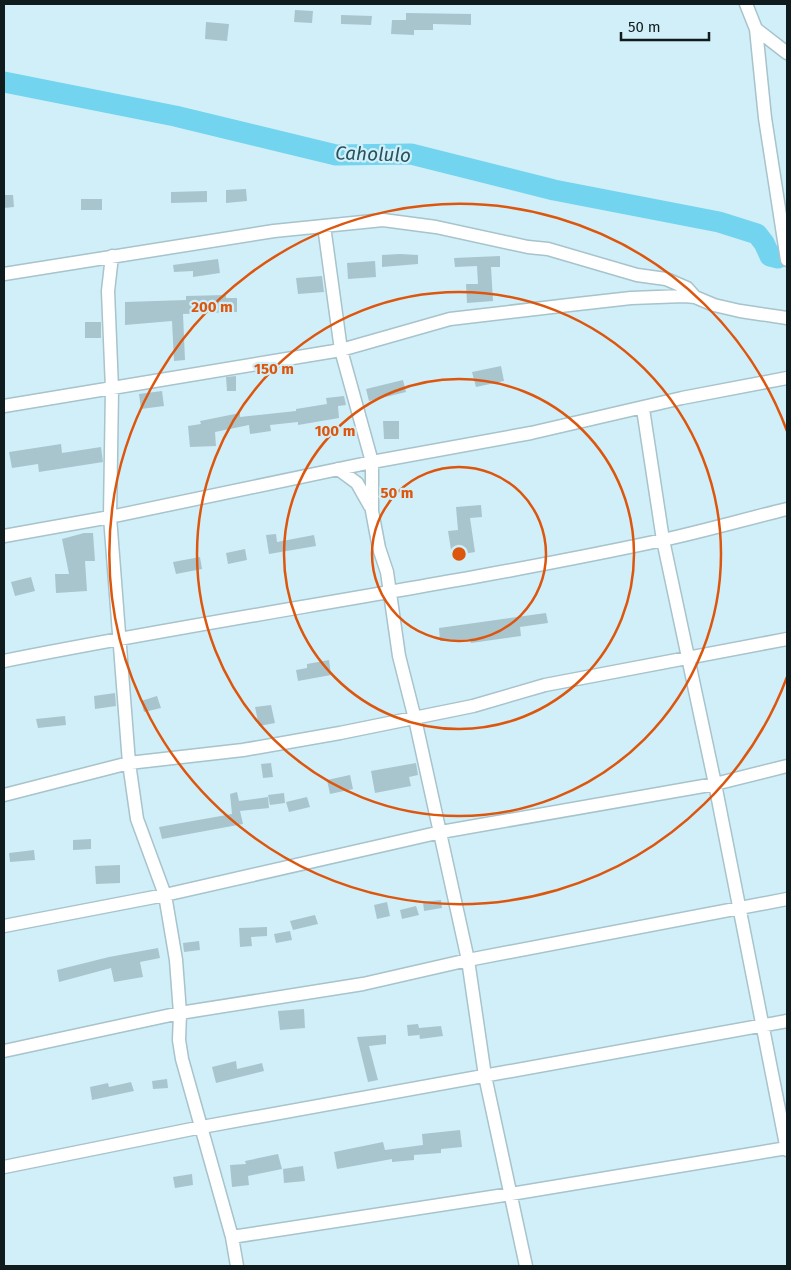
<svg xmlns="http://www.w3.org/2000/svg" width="791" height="1270" font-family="'Fira Sans',sans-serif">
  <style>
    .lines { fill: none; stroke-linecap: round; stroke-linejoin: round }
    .river { stroke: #72d4ef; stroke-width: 21 }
    .building { fill: #a8c5ce }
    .minor-casing { stroke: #a7c3cc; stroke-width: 15 }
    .minor { stroke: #fff; stroke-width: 12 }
    .ring { fill: none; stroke: #dd560d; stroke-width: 2.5 }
    .labels { text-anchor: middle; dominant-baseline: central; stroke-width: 4.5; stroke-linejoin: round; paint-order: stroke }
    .water-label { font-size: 19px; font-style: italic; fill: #28535f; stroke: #d1eff8 }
    .centre { fill: #dd560d; stroke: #d1eff8; stroke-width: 2.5 }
    .ring-label { font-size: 15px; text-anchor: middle; font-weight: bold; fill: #dd560d; stroke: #d1eff8; stroke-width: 4.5; stroke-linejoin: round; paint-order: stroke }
  </style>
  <rect width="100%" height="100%" fill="#d1eff8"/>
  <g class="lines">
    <path class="river" d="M4 82 175 116 336 155 411 154 554 190 719 222 757 234 764 243 770 256 778 258 787 253"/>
  </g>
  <path class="building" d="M295 10 313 11 312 23 294 22Z
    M406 13 471 14V25L433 24V30H414V35L391 34 392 20H406Z
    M341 15 372 16 371 25 341 24Z
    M206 22 229 24 227 41 205 39Z
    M246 189 247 201 226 203V190Z
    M207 191V202L171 203V192Z
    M4 195H13L14 207 4 208Z
    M81 199H102V210H81Z
    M400 254 418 255V264L382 267V255Z
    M500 256V267H491L493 301 467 303 466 284H478L477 266 455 267 454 258Z
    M218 259 220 273 193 277V271L174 272 173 265Z
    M375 261 376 277 348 279 347 263Z
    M322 276 324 292 298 294 296 278Z
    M226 295V298H237V312L183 314 185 360 174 361 172 321 125 325V302L186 300V296Z
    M85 322H101V338H85Z
    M501 366 504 381 476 387 472 372Z
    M236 376V391H227L226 377Z
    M403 380 406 392 369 401 366 389Z
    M162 391 164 406 141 409 139 394Z
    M344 396 346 405 338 406 339 418 298 425V422L270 425 271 431 250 434 249 425 215 432 216 446 190 447 188 426 201 424 200 421 240 413V417L296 411V409L327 404 326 398Z
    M383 421H399V439H384Z
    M61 444 62 453 101 447 103 462 39 472 38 464 12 468 9 452Z
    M481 505 482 517 470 518 475 552 452 556 448 531 458 530 456 507Z
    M84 533H93L95 561H85L87 591 56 593 55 574H69L62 539Z
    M276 534 277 542 314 535 316 546 269 554 266 535Z
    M245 549 247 560 228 564 226 553Z
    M200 557 202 569 176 574 173 562Z
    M31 577 35 591 15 596 11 582Z
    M546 613 548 623 520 627 521 636 471 643 470 639 440 641 439 628Z
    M329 660 331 675 298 681 296 670 307 668V664Z
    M115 693 116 706 95 709 94 696Z
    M157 696 161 708 144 712 141 701Z
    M271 705 275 723 259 726 255 707Z
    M65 716 66 725 38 728 36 719Z
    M271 763 273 777 263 778 261 764Z
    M416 763 418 775 409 777 411 786 375 793 371 771Z
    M350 775 353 789 330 794 327 780Z
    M237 792 239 801 268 797 269 808 240 811 243 824 162 839 159 827 232 814 230 794Z
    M284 793 285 803 270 805 268 795Z
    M307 797 310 807 289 812 286 802Z
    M91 839V849L73 850V840Z
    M34 850 35 860 10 862 9 853Z
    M120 865V883L96 884 95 866Z
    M441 900 442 908 424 911 423 902Z
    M387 902 390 916 377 919 374 905Z
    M416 906 419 915 402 919 400 910Z
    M315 915 318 924 293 930 290 921Z
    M267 927V936L251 937 252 946 240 947 239 928Z
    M290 931 292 940 276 943 274 934Z
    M199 941 200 950 184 952 183 943Z
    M158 948 160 958 140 962 143 977 114 982 111 968 59 982 57 970 109 957Z
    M304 1009 305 1028 280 1030 278 1011Z
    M418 1024 419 1028 441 1026 443 1036 420 1039 419 1033V1035L408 1036 407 1025Z
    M386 1035V1044L369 1046 378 1080 368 1082 357 1037Z
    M236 1061 237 1069 262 1063 264 1071 216 1083 212 1067Z
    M167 1079 168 1088 153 1089 152 1081Z
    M131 1082 134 1091 92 1100 90 1087 108 1083 109 1087Z
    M460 1130 462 1147 441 1149V1153L414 1155V1160L392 1162V1159L337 1169 334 1152 383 1142 385 1150 423 1145 422 1134Z
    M278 1154 282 1169 248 1176 249 1185 232 1187 230 1165 246 1164 245 1161Z
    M303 1166 305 1181 284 1183 283 1169Z
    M192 1174 193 1185 175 1188 173 1177Z"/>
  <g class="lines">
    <defs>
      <path id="minor" d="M746 4 756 29 765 118 787 260
        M756 29 787 53
        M324 226 341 350 372 462V511L379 548 387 572 399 656 415 719 468 960 485 1076 526 1266
        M4 274 274 231 383 220 436 227 528 247 548 249 637 275 666 279 687 288 695 297
        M4 406 341 350 450 319 569 305 631 298 684 296 695 297 714 305 740 311 787 318
        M643 409 663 540 715 784 787 1150
        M338 469 357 483 370 506
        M4 536 110 517 372 462 531 433 682 398 787 378
        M4 661C223 617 444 587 663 540 704 531 746 519 787 509
        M4 795 129 763 110 517 112 389 108 291 112 256
        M4 926 165 895 441 832 715 784 787 766
        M4 1051 180 1013 363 984 468 960 787 899
        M4 1167 202 1127 787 1021
        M232 1237 511 1194 787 1148
        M237 1266 232 1237 182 1059 179 1040 180 1013 176 960 165 895 137 819 129 763 243 750 340 733 473 706 545 685 787 639"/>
    </defs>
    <use href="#minor" class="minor-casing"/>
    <use href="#minor" class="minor"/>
  </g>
  <g class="ring">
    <circle cx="459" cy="554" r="87"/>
    <circle cx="459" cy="554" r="175"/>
    <circle cx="459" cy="554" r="262"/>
    <path d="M787 677A350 350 0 1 1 787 431"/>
  </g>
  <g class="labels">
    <g class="water-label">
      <text transform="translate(373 154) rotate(2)">Caholulo</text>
    </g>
  </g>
  <circle cx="459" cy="554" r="8" class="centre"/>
  <g class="ring-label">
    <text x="212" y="312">200 m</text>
    <text x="274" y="374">150 m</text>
    <text x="335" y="436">100 m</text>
    <text x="397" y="498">50 m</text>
  </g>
  <rect width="791" height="1270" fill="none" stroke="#101b1e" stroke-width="10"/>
  <path d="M621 32v8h88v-8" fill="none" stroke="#101b1e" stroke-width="2.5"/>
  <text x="628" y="32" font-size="15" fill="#101b1e" stroke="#d1eff8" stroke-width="4" paint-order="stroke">50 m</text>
</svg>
